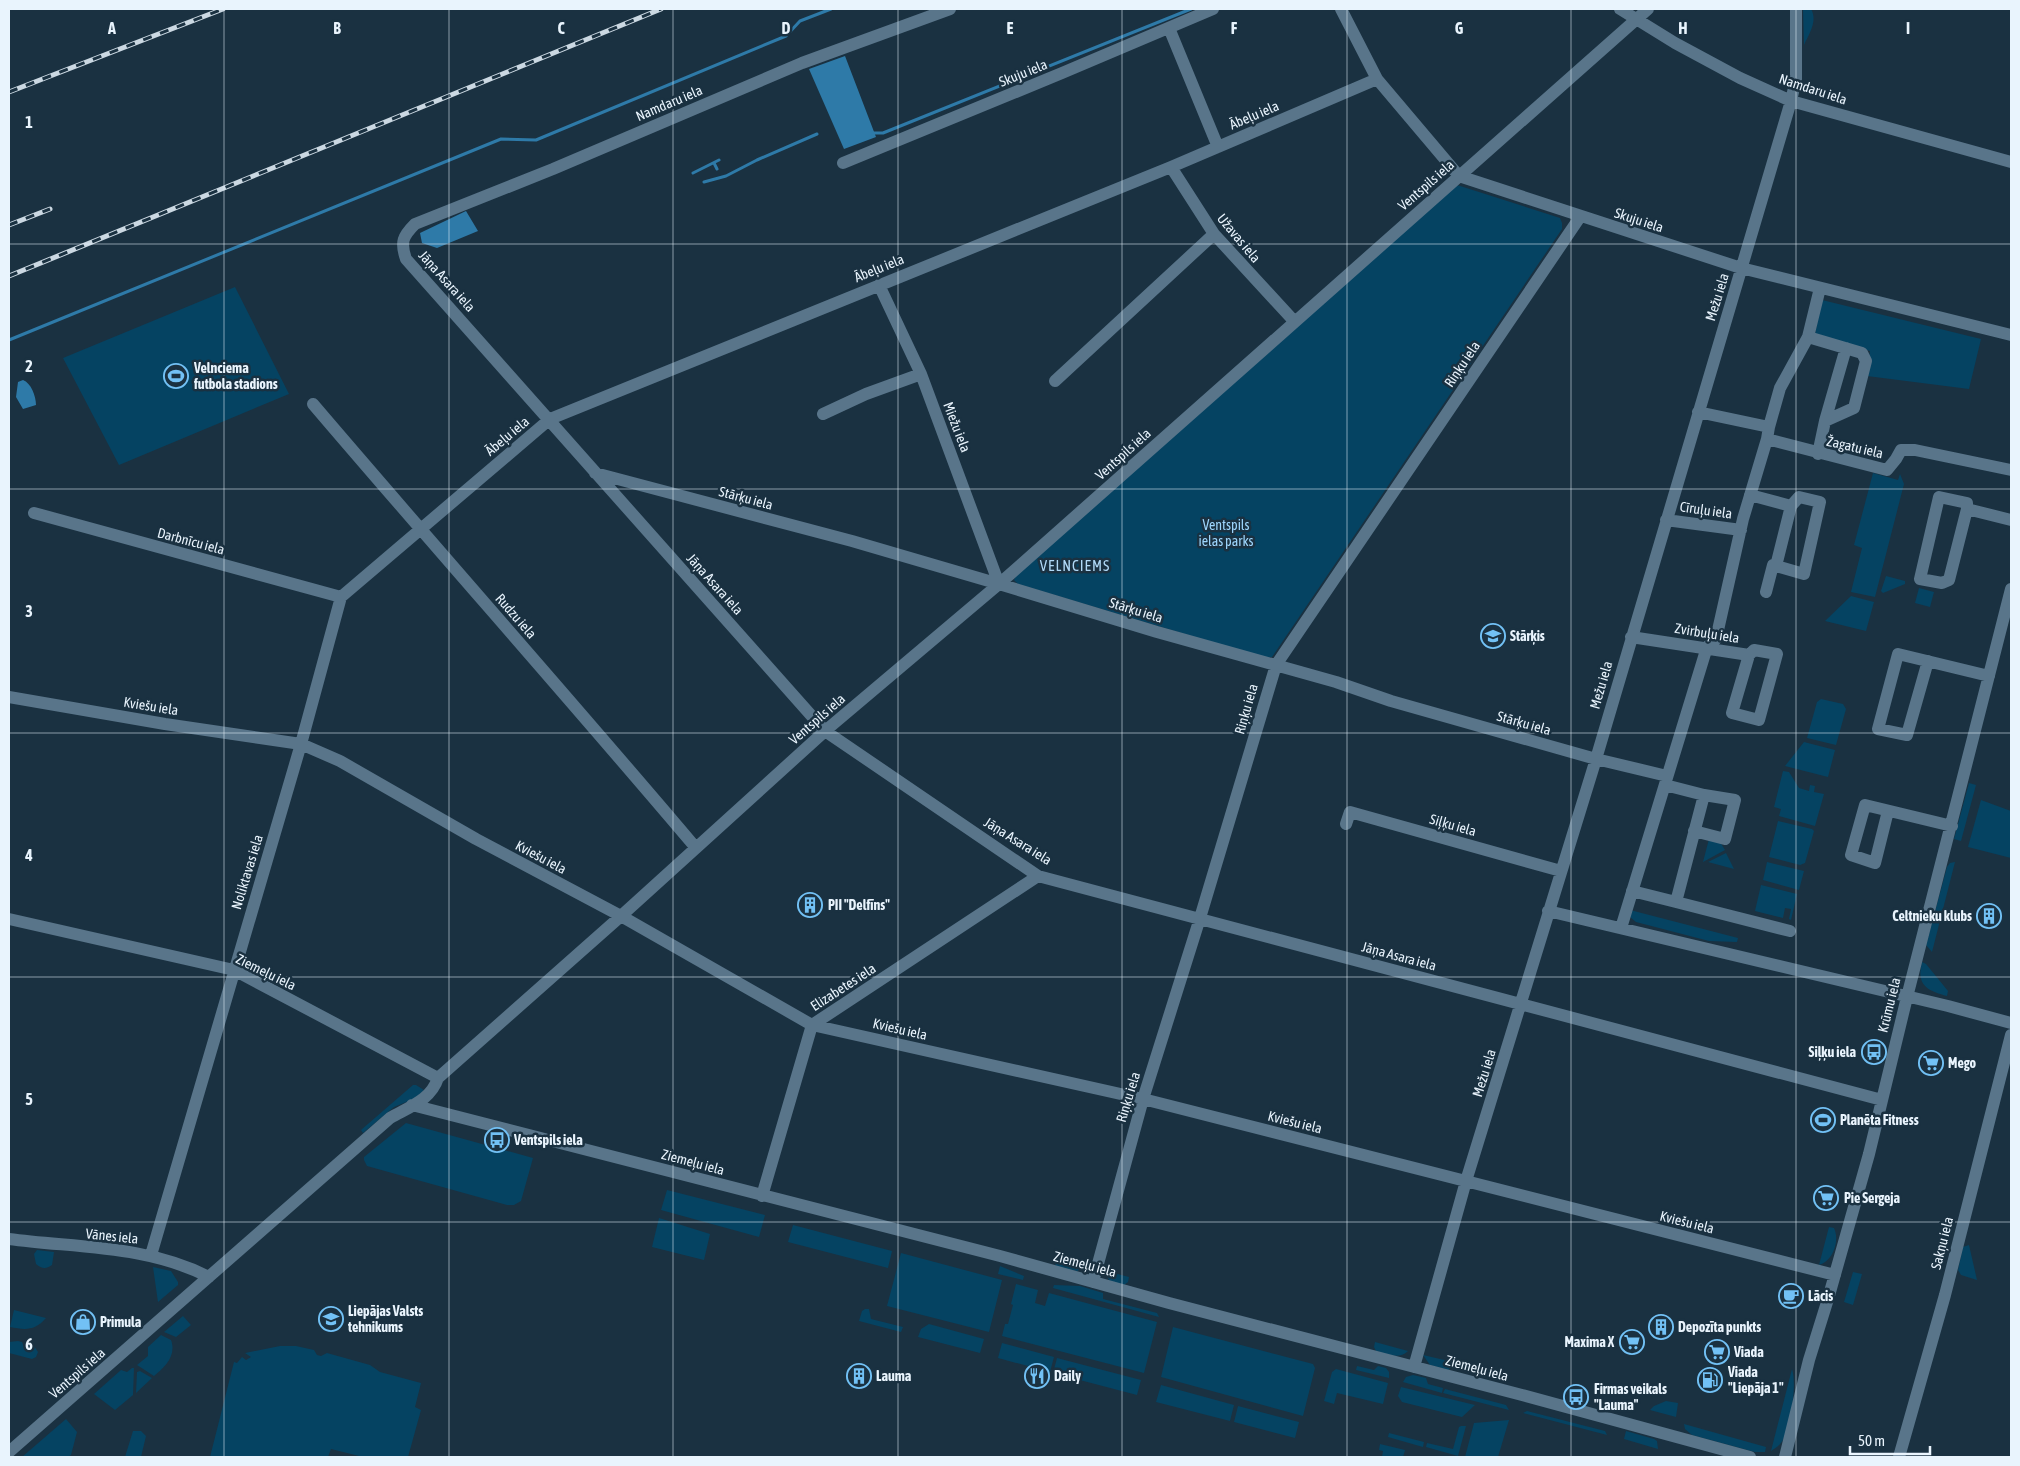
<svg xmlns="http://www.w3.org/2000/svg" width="2020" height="1466" font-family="'Asap Condensed',sans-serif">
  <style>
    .green { fill: #054362 }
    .water { fill: #2e7aa8 }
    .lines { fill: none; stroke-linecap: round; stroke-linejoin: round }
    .stream { stroke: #2e7aa8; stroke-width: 3 }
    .minor { stroke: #59758a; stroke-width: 12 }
    .rail-casing { stroke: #cbd8e2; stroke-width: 5 }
    .rail { stroke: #1a3141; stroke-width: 3; stroke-dasharray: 9; stroke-linecap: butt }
    .grid { fill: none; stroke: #e9f4fd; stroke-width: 1; stroke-opacity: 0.55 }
    .labels { text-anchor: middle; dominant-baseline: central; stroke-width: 5; stroke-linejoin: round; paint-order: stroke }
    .street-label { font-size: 14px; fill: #e9f4fd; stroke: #1a3141 }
    .poi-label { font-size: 14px; font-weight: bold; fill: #e9f4fd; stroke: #1a3141; text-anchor: start }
    .park-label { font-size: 14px; fill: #9ed6fd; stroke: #1a3141 }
    .neighbourhood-label { font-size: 15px; letter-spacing: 1px; fill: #b0d9f7; stroke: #1a3141 }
    .grid-label { font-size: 16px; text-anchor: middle; font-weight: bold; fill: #e9f4fd; stroke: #1a3141; stroke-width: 5; stroke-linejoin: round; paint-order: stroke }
  </style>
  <rect width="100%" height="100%" fill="#1a3141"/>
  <path class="green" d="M1803 9H1811C1818 21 1809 34 1804 45Z
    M1457 185 1560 218 1562 223V229L1272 657 1265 658 1018 584 1014 580 1016 575Z
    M235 287 289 394 119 465 63 358Z
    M1822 300 1981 339 1969 389 1867 376 1870 351 1815 334Z
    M1873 473 1898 480 1900 474 1904 484 1875 597 1851 592 1862 548 1854 545Z
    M1886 576 1905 581V584L1883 593 1881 591Z
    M1919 588 1934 592 1930 607 1915 603Z
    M1851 596 1874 602 1866 631 1825 621Z
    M1821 699 1843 704 1846 709 1836 745 1807 738 1817 702Z
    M1804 742 1835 750 1828 777 1785 766Z
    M1783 771 1789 772 1799 788 1809 791 1810 785 1815 786 1814 792 1824 794 1815 826 1779 816 1781 809 1774 807Z
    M1969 783 1976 785 1961 841 1954 839Z
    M1981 800 2011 811V858L1968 847Z
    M1778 821 1812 829 1814 831 1805 863 1800 865 1769 857Z
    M1709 839 1720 842 1725 850 1703 862Z
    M1726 853 1734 869 1708 862Z
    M1767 862 1804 871 1799 890 1763 880Z
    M1955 862 1932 952 1926 945 1947 867 1950 863Z
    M1761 885 1797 894 1791 920 1789 919 1791 909 1785 908 1783 918 1755 911Z
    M1630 910 1738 938 1737 942 1709 941 1636 922 1630 917Z
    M1922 962 1926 964 1948 991 1947 996C1927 991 1916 985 1922 962Z
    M413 1085H416L424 1090 416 1098 394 1107 363 1133 361 1130Z
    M406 1123 533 1158 521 1201 514 1205H507L367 1166 364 1160V1157Z
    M667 1190 765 1215 759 1237 661 1210Z
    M659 1218 710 1234 704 1260 652 1247Z
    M793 1225 892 1251 888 1268 788 1242Z
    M1829 1227 1834 1228C1840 1241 1833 1261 1819 1265Z
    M1969 1245 1977 1280 1961 1275 1958 1270 1963 1247Z
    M37 1250 54 1252 52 1265C46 1269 42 1269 36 1264L34 1254Z
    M901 1253 1002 1280 989 1332 887 1306Z
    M1056 1258 1087 1266 1077 1271 1056 1266 1055 1263Z
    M1000 1266 1024 1276 1023 1280 998 1274Z
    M153 1267 171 1271 178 1282V1285L158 1302Z
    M1102 1270 1129 1277 1128 1282 1124 1285 1110 1281Z
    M1853 1272 1862 1274 1853 1305 1844 1302Z
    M1016 1284 1038 1290 1035 1303 1045 1306 1049 1293 1157 1322 1144 1373 1002 1336 1005 1324H1008L1013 1305 1011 1304Z
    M1054 1285 1080 1286 1103 1293V1299L1157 1313 1159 1317 1053 1288Z
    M865 1309H869L871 1319 903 1327 901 1332 859 1321 862 1311Z
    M14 1310 46 1318C35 1331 25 1330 10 1327Z
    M183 1316 191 1325 176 1337 164 1332Z
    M929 1324 984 1339 980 1353 918 1337 921 1329Z
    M1173 1327 1313 1364 1315 1368 1303 1416 1161 1377Z
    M161 1335 171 1340C177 1356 164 1368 154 1376L137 1365 148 1356V1347Z
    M18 1341 22 1342 24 1347H28L32 1343 38 1352 36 1357 32 1359 9 1353V1342Z
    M1375 1342 1408 1351C1399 1360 1387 1354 1376 1351L1374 1347Z
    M1002 1343 1054 1357 1050 1372 998 1358Z
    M280 1346H296L314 1350 317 1355 321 1356 327 1353 370 1365 380 1372 421 1383 415 1407 421 1410 408 1457H363L331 1449 328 1457H210L234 1362 237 1363 242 1357 246 1360 251 1357 245 1353Z
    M1423 1355 1453 1362 1449 1370 1430 1365Z
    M1057 1358 1141 1380 1137 1395 1053 1373Z
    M1457 1364 1499 1375V1376L1497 1378 1458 1368Z
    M1357 1366 1374 1370 1378 1366 1386 1368 1389 1372V1378L1356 1370Z
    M132 1368H134L133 1395 115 1410 94 1394 121 1370 127 1372Z
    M1336 1369 1388 1383 1383 1404 1337 1393 1334 1404 1324 1401 1332 1372Z
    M1792 1369C1797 1384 1791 1426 1783 1440 1780 1445 1776 1448 1771 1451Z
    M140 1371 152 1378 136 1393 137 1372Z
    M1413 1375 1426 1378 1428 1384 1443 1388 1442 1393 1403 1382 1406 1377Z
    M1161 1385 1234 1405 1230 1421 1156 1402Z
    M1401 1387 1475 1405 1462 1417 1402 1402 1398 1396Z
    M1445 1389 1506 1405 1509 1410 1443 1393Z
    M1666 1401 1678 1403 1676 1417 1650 1410 1654 1406Z
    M1238 1406 1299 1422 1295 1438 1234 1422Z
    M1527 1411 1605 1431 1607 1435 1523 1413Z
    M66 1419 77 1432 71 1455 68 1457H22Z
    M1509 1420 1498 1457H1465L1474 1423Z
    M1684 1424 1766 1447 1765 1452H1755L1692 1435 1685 1429Z
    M1461 1426H1466L1458 1456 1426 1447 1427 1443 1453 1449 1459 1427Z
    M133 1431H141L146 1436 141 1457H125Z
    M1626 1431 1654 1439 1657 1441 1658 1449 1624 1439Z
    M1389 1433 1424 1442 1423 1447 1388 1437Z
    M1380 1444 1405 1450 1403 1457H1382L1383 1451 1379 1450Z"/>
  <path class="water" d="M845 56 876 137 844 149 809 69Z
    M466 211 478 231 437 248 422 243 420 233Z
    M23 380C31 383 36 396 36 405L23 409 16 397 18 382Z"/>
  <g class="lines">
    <path class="stream" d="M873 133H883L1191 9
      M714 163 717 169
      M693 173 719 160
      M704 182 726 176 757 160 817 134
      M9 340 501 139 536 140 786 36 800 21 831 9"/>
    <path class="minor" d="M950 9 802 63 553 169 415 224C403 236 400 242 406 259L825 731 1038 876 1882 1100
      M1341 9 1377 79 1459 176 1741 268 2011 335
      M1620 9 1675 43 1740 78 1791 101 2011 162
      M1169 28 1218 147
      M843 163 1062 73 1213 9
      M1171 167 1214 234 1294 321
      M879 285 921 374 999 584
      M1808 337 1820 288
      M1055 381 1214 234
      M313 404C440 553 570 699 696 848
      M1698 412 1769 427 1767 439 1887 470 1896 459 1901 450H1915L2011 470
      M823 414 866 394 921 374
      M1825 421 1846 348
      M1769 427 1780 388 1808 337 1862 353 1866 361 1854 408 1825 421 1818 454
      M595 473 852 541 999 584 1157 632 1336 682 1391 701 1596 759 1667 776
      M1750 495 1791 506
      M1939 497 1967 503V509L1949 580 1942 583 1920 579Z
      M1967 509 2011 520
      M34 513 341 597
      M1666 520 1741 530
      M1766 592 1773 565 1776 566 1804 574 1820 502 1799 497 1791 506 1776 566
      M1631 637 1749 655 1754 650 1777 654 1759 720 1732 713 1749 655
      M1928 661 1907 735 1878 729 1898 654 1989 676
      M9 697 165 724 301 744 340 761 476 839 621 916 812 1025 1143 1099 1835 1275
      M1665 785 1704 795 1676 902 1790 931
      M1888 811 1875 863 1851 855 1865 805 1952 826
      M1346 824 1350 812 1561 871
      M1694 831 1725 839 1735 800 1704 795
      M1632 891 1676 902
      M1548 911 1948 1006 2011 1023
      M9 919 234 970 438 1078
      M1621 928 1707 647 1716 639 1743 519 1767 439
      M412 1105 1000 1256 1169 1303 1522 1395 1750 1457
      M762 1196 812 1025 1038 876
      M9 1239C76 1248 147 1245 209 1277
      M151 1255 301 744 341 597 550 419 1171 167 1377 79
      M1093 1282 1143 1099 1200 918 1276 665 1580 217
      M1414 1367 1466 1181 1596 759 1791 101 1796 79V9
      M9 1452 390 1118C409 1107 431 1100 438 1078L621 916 825 731 999 584 1648 9
      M1785 1457 1809 1360 1828 1299 1869 1154 1907 997 2011 589
      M1899 1457 1945 1295 2011 1035"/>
    <defs>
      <path id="rail" d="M9 92 223 9
        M9 225 50 209
        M9 276 661 9"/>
    </defs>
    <use href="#rail" class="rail-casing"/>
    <use href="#rail" class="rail"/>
  </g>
  <path class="grid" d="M224 9V1457M449 9V1457M673 9V1457M898 9V1457M1122 9V1457M1347 9V1457M1571 9V1457M1796 9V1457M9 244H2011M9 489H2011M9 733H2011M9 977H2011M9 1222H2011"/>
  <defs>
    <symbol id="stadium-ring" viewBox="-11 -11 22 22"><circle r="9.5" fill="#1a3141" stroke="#72c1f5" stroke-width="1.5"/><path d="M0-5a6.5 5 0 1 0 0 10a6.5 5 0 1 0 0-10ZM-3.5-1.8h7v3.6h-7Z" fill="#72c1f5"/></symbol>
    <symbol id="school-ring" viewBox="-11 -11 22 22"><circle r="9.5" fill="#1a3141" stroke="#72c1f5" stroke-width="1.5"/><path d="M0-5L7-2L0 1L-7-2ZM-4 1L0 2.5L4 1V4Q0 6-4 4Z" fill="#72c1f5"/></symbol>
    <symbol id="building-ring" viewBox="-11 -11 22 22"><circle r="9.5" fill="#1a3141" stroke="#72c1f5" stroke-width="1.5"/><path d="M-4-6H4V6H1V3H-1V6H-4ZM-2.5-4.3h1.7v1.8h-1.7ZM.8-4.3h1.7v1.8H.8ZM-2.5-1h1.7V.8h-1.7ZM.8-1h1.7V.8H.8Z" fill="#72c1f5"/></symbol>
    <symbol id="bus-ring" viewBox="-11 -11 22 22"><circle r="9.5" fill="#1a3141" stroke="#72c1f5" stroke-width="1.5"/><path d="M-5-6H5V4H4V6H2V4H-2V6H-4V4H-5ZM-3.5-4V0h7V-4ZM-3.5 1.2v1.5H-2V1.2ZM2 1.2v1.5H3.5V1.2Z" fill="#72c1f5"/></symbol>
    <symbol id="supermarket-ring" viewBox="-11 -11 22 22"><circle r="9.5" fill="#1a3141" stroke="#72c1f5" stroke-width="1.5"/><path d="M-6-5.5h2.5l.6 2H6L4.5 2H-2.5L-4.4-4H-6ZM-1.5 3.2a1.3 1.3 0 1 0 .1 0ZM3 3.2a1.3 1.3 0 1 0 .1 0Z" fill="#72c1f5"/></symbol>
    <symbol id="cafe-ring" viewBox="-11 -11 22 22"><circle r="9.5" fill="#1a3141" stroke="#72c1f5" stroke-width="1.5"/><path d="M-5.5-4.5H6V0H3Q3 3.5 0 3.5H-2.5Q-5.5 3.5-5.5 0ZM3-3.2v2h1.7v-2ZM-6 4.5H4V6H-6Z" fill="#72c1f5"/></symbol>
    <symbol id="university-ring" viewBox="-11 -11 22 22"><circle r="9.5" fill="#1a3141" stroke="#72c1f5" stroke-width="1.5"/><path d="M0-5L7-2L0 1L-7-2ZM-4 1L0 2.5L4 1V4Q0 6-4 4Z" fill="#72c1f5"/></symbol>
    <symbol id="shop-ring" viewBox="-11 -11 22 22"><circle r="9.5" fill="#1a3141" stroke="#72c1f5" stroke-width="1.5"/><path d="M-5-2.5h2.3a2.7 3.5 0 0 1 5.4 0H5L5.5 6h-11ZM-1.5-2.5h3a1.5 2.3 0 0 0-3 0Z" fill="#72c1f5"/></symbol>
    <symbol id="restaurant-ring" viewBox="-11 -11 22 22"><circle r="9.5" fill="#1a3141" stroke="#72c1f5" stroke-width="1.5"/><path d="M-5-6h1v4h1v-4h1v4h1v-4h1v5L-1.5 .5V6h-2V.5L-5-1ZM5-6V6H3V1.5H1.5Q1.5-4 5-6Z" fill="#72c1f5"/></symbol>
    <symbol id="fuel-ring" viewBox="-11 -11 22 22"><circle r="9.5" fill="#1a3141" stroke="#72c1f5" stroke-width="1.5"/><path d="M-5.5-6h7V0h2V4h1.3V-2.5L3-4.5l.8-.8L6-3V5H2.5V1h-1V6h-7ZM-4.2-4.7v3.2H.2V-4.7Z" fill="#72c1f5"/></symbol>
  </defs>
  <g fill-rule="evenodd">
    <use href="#stadium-ring" x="162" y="362" width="28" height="28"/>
    <use href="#school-ring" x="1479" y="622" width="28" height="28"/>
    <use href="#building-ring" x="796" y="891" width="28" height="28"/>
    <use href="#building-ring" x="1975" y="902" width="28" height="28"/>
    <use href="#bus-ring" x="1860" y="1038" width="28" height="28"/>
    <use href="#supermarket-ring" x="1917" y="1049" width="28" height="28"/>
    <use href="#stadium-ring" x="1809" y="1106" width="28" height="28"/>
    <use href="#bus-ring" x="483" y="1126" width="28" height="28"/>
    <use href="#supermarket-ring" x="1812" y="1184" width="28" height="28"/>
    <use href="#cafe-ring" x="1777" y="1282" width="28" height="28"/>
    <use href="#university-ring" x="317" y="1305" width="28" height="28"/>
    <use href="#shop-ring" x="69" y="1308" width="28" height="28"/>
    <use href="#building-ring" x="1647" y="1313" width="28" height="28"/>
    <use href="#supermarket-ring" x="1618" y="1328" width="28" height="28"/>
    <use href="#supermarket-ring" x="1703" y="1338" width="28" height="28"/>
    <use href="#building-ring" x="845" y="1362" width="28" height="28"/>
    <use href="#restaurant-ring" x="1023" y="1362" width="28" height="28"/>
    <use href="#fuel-ring" x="1696" y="1366" width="28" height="28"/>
    <use href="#bus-ring" x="1562" y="1383" width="28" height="28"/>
  </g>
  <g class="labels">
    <g class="street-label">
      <text transform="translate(1023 73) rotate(-22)">Skuju iela</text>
      <text transform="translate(1813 89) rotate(18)">Namdaru iela</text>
      <text transform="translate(669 103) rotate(-23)">Namdaru iela</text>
      <text transform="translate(1254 115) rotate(-23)">Ābeļu iela</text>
      <text transform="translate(1426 185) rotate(-41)">Ventspils iela</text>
      <text transform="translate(1639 220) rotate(18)">Skuju iela</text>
      <text transform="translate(1239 238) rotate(50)">Užavas iela</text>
      <text transform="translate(879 268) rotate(-22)">Ābeļu iela</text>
      <text transform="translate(447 281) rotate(48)">Jāņa Asara iela</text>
      <text transform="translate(1717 297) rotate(-73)">Mežu iela</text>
      <text transform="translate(1462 364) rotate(-56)">Riņķu iela</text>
      <text transform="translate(957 427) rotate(69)">Miežu iela</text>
      <text transform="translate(507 436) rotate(-40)">Ābeļu iela</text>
      <text transform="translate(1855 447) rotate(13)">Žagatu iela</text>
      <text transform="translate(1123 454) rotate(-42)">Ventspils iela</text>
      <text transform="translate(746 498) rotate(15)">Stārķu iela</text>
      <text transform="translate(1706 510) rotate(8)">Cīruļu iela</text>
      <text transform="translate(191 541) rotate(15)">Darbnīcu iela</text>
      <text transform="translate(715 584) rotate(48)">Jāņa Asara iela</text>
      <text transform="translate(1136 610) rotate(17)">Stārķu iela</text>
      <text transform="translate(516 616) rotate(49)">Rudzu iela</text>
      <text transform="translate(1707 633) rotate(9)">Zvirbuļu iela</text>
      <text transform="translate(1601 685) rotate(-74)">Mežu iela</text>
      <text transform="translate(151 706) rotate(9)">Kviešu iela</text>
      <text transform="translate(1246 709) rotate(-74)">Riņķu iela</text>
      <text transform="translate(817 719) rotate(-41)">Ventspils iela</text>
      <text transform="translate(1524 723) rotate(16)">Stārķu iela</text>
      <text transform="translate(1453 825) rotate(16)">Siļķu iela</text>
      <text transform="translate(1018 841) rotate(32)">Jāņa Asara iela</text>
      <text transform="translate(541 857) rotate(28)">Kviešu iela</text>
      <text transform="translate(247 872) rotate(-73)">Noliktavas iela</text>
      <text transform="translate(1399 956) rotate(15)">Jāņa Asara iela</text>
      <text transform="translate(266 972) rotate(26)">Ziemeļu iela</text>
      <text transform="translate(843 987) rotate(-33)">Elizabetes iela</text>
      <text transform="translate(1889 1005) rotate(-76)">Krūmu iela</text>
      <text transform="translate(900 1029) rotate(13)">Kviešu iela</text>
      <text transform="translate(1484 1073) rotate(-73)">Mežu iela</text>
      <text transform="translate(1128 1097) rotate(-73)">Riņķu iela</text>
      <text transform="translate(1295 1122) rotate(14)">Kviešu iela</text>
      <text transform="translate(693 1162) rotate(15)">Ziemeļu iela</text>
      <text transform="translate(1687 1222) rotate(14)">Kviešu iela</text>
      <text transform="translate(112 1236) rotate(6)">Vānes iela</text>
      <text transform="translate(1942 1243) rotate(-76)">Sakņu iela</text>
      <text transform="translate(1085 1264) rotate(15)">Ziemeļu iela</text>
      <text transform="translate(1477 1368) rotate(15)">Ziemeļu iela</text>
      <text transform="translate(77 1373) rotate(-41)">Ventspils iela</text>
    </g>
    <g class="poi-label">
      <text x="194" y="368">Velnciema<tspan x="194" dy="16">futbola stadions</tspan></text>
      <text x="1510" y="636">Stārķis</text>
      <text x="828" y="905">PII "Delfīns"</text>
      <text x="1972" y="916" text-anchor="end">Celtnieku klubs</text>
      <text x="1856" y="1052" text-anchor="end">Siļķu iela</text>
      <text x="1948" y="1063">Mego</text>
      <text x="1840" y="1120">Planēta Fitness</text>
      <text x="514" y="1140">Ventspils iela</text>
      <text x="1844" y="1198">Pie Sergeja</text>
      <text x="1808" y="1296">Lācis</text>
      <text x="348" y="1311">Liepājas Valsts<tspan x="348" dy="16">tehnikums</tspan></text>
      <text x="100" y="1322">Primula</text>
      <text x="1678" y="1327">Depozīta punkts</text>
      <text x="1614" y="1342" text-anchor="end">Maxima X</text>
      <text x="1734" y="1352">Viada</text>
      <text x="1728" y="1372">Viada<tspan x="1728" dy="16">"Liepāja 1"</tspan></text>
      <text x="876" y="1376">Lauma</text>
      <text x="1054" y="1376">Daily</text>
      <text x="1594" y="1389">Firmas veikals<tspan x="1594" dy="16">"Lauma"</tspan></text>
    </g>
    <g class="park-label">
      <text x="1226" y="525">Ventspils<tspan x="1226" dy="16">ielas parks</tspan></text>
    </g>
    <g class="neighbourhood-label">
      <text x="1075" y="565">VELNCIEMS</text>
    </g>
  </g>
  <g class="grid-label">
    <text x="112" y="34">A</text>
    <text x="337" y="34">B</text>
    <text x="561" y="34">C</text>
    <text x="786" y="34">D</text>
    <text x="1010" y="34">E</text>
    <text x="1234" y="34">F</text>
    <text x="1459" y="34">G</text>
    <text x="1683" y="34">H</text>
    <text x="1908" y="34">I</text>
    <text x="29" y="128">1</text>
    <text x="29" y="372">2</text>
    <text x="29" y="617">3</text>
    <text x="29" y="861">4</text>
    <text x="29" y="1105">5</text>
    <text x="29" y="1350">6</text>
  </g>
  <rect width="2020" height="1466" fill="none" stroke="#e9f4fd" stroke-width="20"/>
  <path d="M1850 1446v8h80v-8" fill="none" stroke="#e9f4fd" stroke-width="2.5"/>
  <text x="1858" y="1446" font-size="15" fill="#e9f4fd" stroke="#1a3141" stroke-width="4" paint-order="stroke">50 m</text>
</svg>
